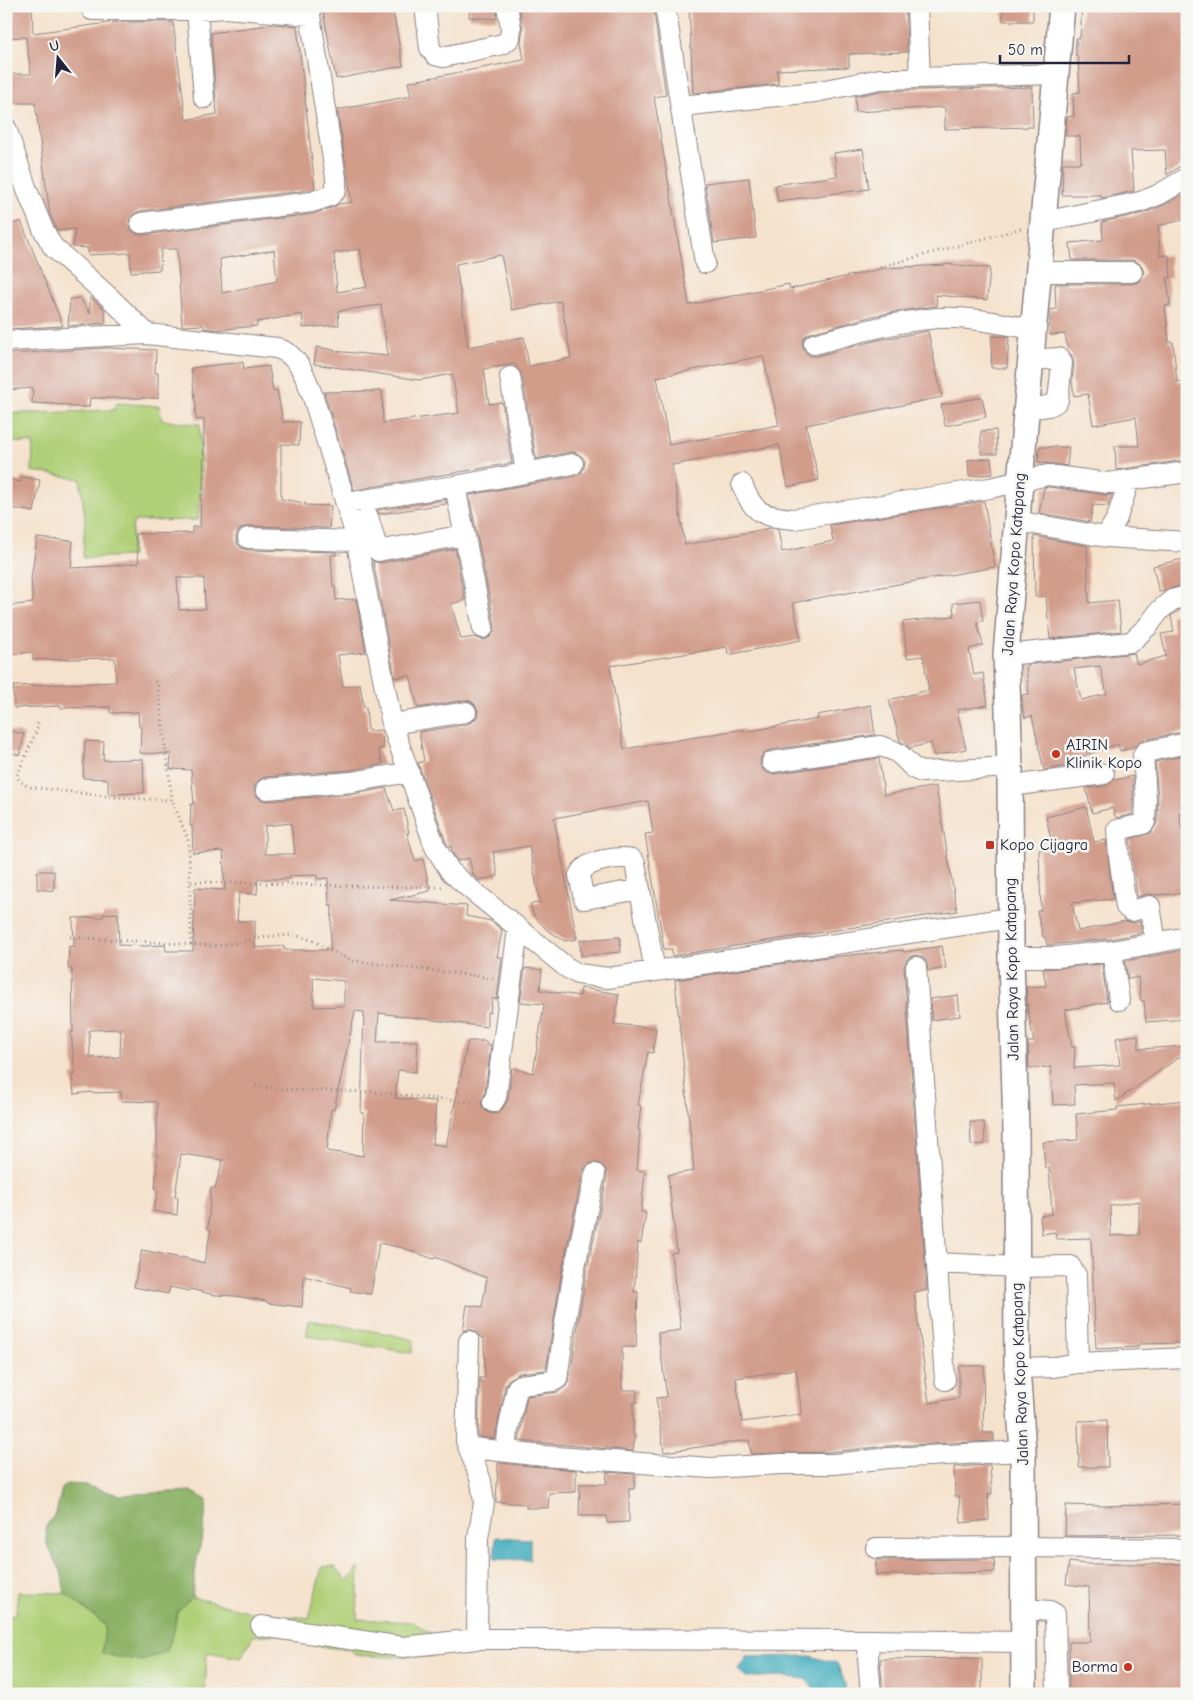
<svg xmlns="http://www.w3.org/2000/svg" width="1193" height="1700" font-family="'Comic Neue',sans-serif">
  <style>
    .green { fill: #b0d078; stroke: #69795a }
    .forest { fill: #8cb268; stroke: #576a52 }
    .water { fill: #3fadbd; stroke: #30687c }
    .building { fill: #d29c8b; fill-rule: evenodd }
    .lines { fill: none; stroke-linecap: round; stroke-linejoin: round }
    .minor-casing { stroke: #8c8284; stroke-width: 22 }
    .major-casing { stroke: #8c8284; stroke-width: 28 }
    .path { stroke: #8c8284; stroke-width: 3; stroke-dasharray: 1 4; stroke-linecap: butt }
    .minor { stroke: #fff; stroke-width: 20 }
    .major { stroke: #fff; stroke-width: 25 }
    .poi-dot { fill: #c8321e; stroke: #f6f6f2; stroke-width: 2 }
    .labels { text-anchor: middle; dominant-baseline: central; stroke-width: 5; stroke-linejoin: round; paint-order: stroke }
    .street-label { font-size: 16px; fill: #22223b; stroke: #f6f6f2 }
    .poi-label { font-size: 16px; fill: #22223b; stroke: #f6f6f2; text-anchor: start }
  </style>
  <rect width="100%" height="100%" fill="#f6f6f2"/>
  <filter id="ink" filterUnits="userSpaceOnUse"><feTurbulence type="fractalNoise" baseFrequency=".02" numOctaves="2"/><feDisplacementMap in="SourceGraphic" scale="10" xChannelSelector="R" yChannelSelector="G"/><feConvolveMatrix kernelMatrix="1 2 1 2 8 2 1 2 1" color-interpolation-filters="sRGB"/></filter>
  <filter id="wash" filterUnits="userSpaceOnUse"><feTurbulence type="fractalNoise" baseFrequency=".0096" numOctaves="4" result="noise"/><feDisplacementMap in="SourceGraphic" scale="20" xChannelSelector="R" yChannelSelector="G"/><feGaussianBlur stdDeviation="1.12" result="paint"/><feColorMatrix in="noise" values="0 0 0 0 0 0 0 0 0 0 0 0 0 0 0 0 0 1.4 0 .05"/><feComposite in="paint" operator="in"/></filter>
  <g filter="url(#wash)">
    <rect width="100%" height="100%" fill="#f5e2cc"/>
    <path class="green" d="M117 403 160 406 161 419 173 422 200 424 201 487 198 520 134 521 132 528V556L83 558 85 517 80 479 32 471 33 443 11 442V413H38L113 410Z
      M309 1320 384 1333 414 1340 412 1353 306 1336Z
      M322 1567H335L347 1581 359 1568 357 1619 413 1622 433 1635 432 1656 391 1657 355 1655 350 1649 321 1647 280 1634 253 1636 241 1658 207 1652 205 1694H6V1616L10 1617 16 1613 18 1592 65 1593 105 1625 173 1635 177 1612 192 1597 255 1613 309 1618Z"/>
    <path class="forest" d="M66 1484 84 1485 119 1495 191 1491 207 1500 203 1534 197 1559 192 1597 177 1612 173 1635 166 1652 142 1661 102 1654 105 1625 65 1593 61 1571 47 1544 46 1526 56 1513 62 1489Z"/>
    <path class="water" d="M496 1537 530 1539V1560L494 1559Z
      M810 1656 837 1663 845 1683 846 1694H817L806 1679 777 1676 746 1678 738 1669 746 1657Z"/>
    <g id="blocks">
      <path class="building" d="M6 6H32L33 33 116 22H173L186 120 217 114 211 33 275 24 297 26 315 188 309 190 140 211 134 214 130 218 129 224 131 230 137 234 142 235 313 214 334 207 339 204 352 202 337 110 411 96 408 82 524 60 521 42 523 26 519 6H653L666 95 654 97 689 305 789 284 790 289 885 268 945 265V264L990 268 987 300 936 295 937 306 905 310 873 316 811 333 805 336 802 341 803 348 806 353 811 356H817L878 340 928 331 942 397 806 425 819 480 788 487 779 445 672 465 685 545 770 528 778 529 782 552 833 541 830 525 984 501 995 567 842 594V593L793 603 801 640 728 655 727 647 610 666 624 749 744 729V732L818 719 817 715 871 705 875 735 770 750 765 752 761 757 760 764 763 770 767 773 774 774 879 758 884 795 936 786 957 911 672 956V949H664L645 834 653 833 648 801 554 818 577 939 565 941 547 930 534 916 530 904 540 903 529 846 493 852 498 876 479 880 473 875 469 858 458 861 452 852 451 846 449 847 446 842 418 763 424 761 419 732 468 724 473 721 477 717 478 710 475 705 471 701 465 700 418 708 410 675 395 678 373 561 380 563 455 549 465 600 451 604 461 639 475 637 480 639 485 640 490 637 494 632 495 626 469 495 576 476 581 473 584 467 585 461 582 457 577 453 571 452 536 459 522 375 514 364 484 369 489 404 502 402 512 463 354 490 324 392 382 391 383 423 459 413 452 374 420 380 314 364 317 347 334 350 333 351 388 356 381 305 338 311 339 325 303 328 302 314 257 322V326L217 330 204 328V325L182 326 177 249H161L160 270 131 272 130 253 88 255V248L73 247 75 229 58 231 50 215 35 103H13L6 85V74H31L26 37 6 38ZM360 249 367 287 337 292 334 253ZM274 250 277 281 222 293 220 259ZM501 255 512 310 561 301 571 358 529 366 524 337 468 347 456 264ZM763 356 779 425 669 445 657 377Z
        M322 6H392L403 66 336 79Z
        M470 6H495L497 19 469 17Z
        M689 6H905L907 52 849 54V67L777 70 778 84 693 93Z
        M1003 6H1033V21H1003Z
        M1082 6H1187V162L1167 175 1165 150 1131 151 1134 191 1101 198V195H1062L1063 163H1081L1080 136H1066V127L1067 117 1074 116 1073 93 1080 92 1078 56H1076V38H1080Z
        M1032 87 1033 127 945 129V107L856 112 855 96 881 91Z
        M863 149 869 189 778 201 775 185 837 176 834 153Z
        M749 178 756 238 714 243 705 183Z
        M1187 192V219L1158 226 1160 256 1169 255 1171 278H1167L1170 305 1165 306 1169 342H1173L1177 382 1185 381 1187 399 1186 460 1116 470 1115 446H1139L1136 417 1093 425 1088 394 1074 396 1072 381 1074 364 1072 356 1068 351 1065 334 1050 335V310L1056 309 1055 284H1132L1138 282 1142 277 1144 272 1142 266 1137 262 1132 260H1072L1070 243 1103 240 1102 222 1144 213 1164 205Z
        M21 221 63 326 8 329 6 320V226Z
        M90 297 104 309 106 323 68 326 70 299 80 298 90 314Z
        M992 336 1009 337 1007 368H991Z
        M106 348 156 350 155 373H158V398H90L89 407H70V405L32 403 33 388 6 390V354Z
        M243 362 244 369 269 366 273 391 277 390 283 422H300L299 445 281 444V499L305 503V505L331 506 329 528 248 526 242 528 238 531 236 537 237 543 241 548 248 550 336 552V555H331L333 586H335L336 600 356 599 366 652 338 655 343 687 360 684 364 708H366L368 731 382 730 383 748 378 749 383 764 350 770 265 777 259 780 255 784 254 790 256 795 260 799 267 801 353 794 386 788 394 811 404 809 409 833H407L415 861 423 859 430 891 390 900 467 906 466 916 491 921 502 930 497 957H502L497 999H492L490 1013 487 1012V1027L379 1013 377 1042 418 1041 416 1072 398 1070 395 1098 436 1101 433 1144 446 1146 468 1041H486V1044L491 1045 485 1093 481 1102 483 1108 487 1112 492 1114 498 1113 503 1108 508 1099 512 1068 533 1073 544 1004 520 1002 525 968 542 970 540 990 580 996 581 988 619 994 614 1024 656 1028 653 1053 648 1052 638 1105 641 1106 638 1130H640L637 1170 645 1171 641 1212 646 1213 641 1243 638 1242 636 1269 634 1292H638L636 1347H622V1390H637L636 1403H633V1435L635 1436 633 1451 519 1441 527 1396 558 1392 566 1386 569 1381 586 1273 607 1177 606 1170 603 1166 598 1163H591L586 1166 583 1171 562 1269 546 1370 519 1373 508 1380 505 1386 495 1439 478 1437 480 1378H485L484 1338 480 1337 475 1331 469 1329 463 1331 467 1305 482 1307 487 1278 435 1257 434 1259 403 1248 379 1243 371 1294 350 1291 351 1288 304 1276 302 1307 267 1303V1301L235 1296 215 1295 190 1289 189 1291 170 1287 168 1294 134 1287 142 1250 181 1258 182 1257 204 1263 211 1230 208 1229 211 1188H215L223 1160 181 1154 175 1197H178L177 1215 153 1211 158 1190H155L157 1162V1102L121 1101V1092L92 1093 91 1092 74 1094 72 1075H75L71 1032H73L72 969H68L69 946 74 947 73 918 103 917V914L118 913 119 945 145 946 165 945 166 951H193L195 888 225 890 223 851 193 853 192 826H190L191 804H194L191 770 170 769 171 754 140 753 141 727H139L138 712 110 713V707L61 708V706L14 708 13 686 116 682 115 658 33 660 32 652 6 655V606L33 603 31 579 37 538 73 541 71 568 111 566 139 563 135 534 192 533V527H200L201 495H203L204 419 197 420 195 413 196 406 191 368ZM177 578H204L205 609 179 610ZM291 823 295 854H265V826ZM317 875V879L328 878 329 905H332L330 950H284V946L255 948V921H237L239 893 257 894 258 879H290V876ZM313 978 344 981V1006L314 1007ZM355 1011 364 1012 361 1113H364L363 1156 327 1151 331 1109 334 1110ZM121 1029 120 1057 90 1058 89 1030Z
        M982 397 986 417 945 426 941 405Z
        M996 430 997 454H981V431Z
        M1039 447H1069L1067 466 1038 462Z
        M991 458 993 474 969 476 968 460Z
        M22 477 40 480 34 512 6 507V479L21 482Z
        M1049 487 1106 495 1112 494 1108 506 1093 505 1090 522 1085 521 1039 513 1044 488Z
        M446 499V504L380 514 377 510Z
        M1034 536 1087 546 1089 603 1118 600 1121 631 1050 639 1046 596 1035 597Z
        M1187 558V584L1159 592 1153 566Z
        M980 600 983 621 977 622 983 645 969 649 974 675 983 673 988 705 957 710 966 749 934 756 931 743 910 748 900 741 889 700 929 690 923 656 907 658 903 622 954 616 953 603Z
        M1187 608V660H1179L1187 698V731L1143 740 1134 747 1120 751 1118 744 1072 760 1073 765 1044 770 1032 716 1025 718 1022 704V695L1029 694 1026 665 1134 653 1137 664 1166 656 1161 634 1174 632 1171 616 1178 611ZM1100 666 1107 694 1081 700 1074 669Z
        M6 730 24 734 20 755 6 752Z
        M85 741 104 742 103 760 143 759 144 793 108 794V779L83 778Z
        M1187 755V802L1181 803 1184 812 1179 813 1184 840 1187 839V893L1155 895 1147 894 1137 897 1130 839 1151 833 1157 823 1158 798 1155 762Z
        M1133 776V814L1116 818 1112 808 1092 813 1086 788 1106 786 1114 780Z
        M1086 807 1094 842 1106 840 1113 899 1072 903 1078 931 1125 921 1134 923 1140 921 1142 933 1110 939 1047 945 1045 937H1043L1037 911 1041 910 1039 850 1053 848 1046 817Z
        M37 871H54V891L37 889Z
        M620 937 621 952 581 956 580 940Z
        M942 946 946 968 928 971 926 960 922 957 916 955 909 957 906 961 904 967 927 1290 914 1292 929 1403 959 1398V1366H984L983 1433H994V1441L888 1446 829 1452 751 1454 749 1440 664 1452 656 1398 667 1397 658 1333 681 1330 671 1253 677 1252 668 1175 694 1171 675 980 820 958 903 950V952ZM796 1369 802 1414 742 1422 736 1378Z
        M1184 950 1187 969V1019L1146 1022 1144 1001H1141L1138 977 1128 979 1125 961Z
        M1102 964 1107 1002 1065 1010 1072 1047H1075L1074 1068 1120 1065 1116 1038 1138 1035 1139 1049 1187 1046V1052L1116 1101 1114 1083 1074 1085 1075 1104 1053 1105 1051 1067 1029 1068 1028 1042H1034L1028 1011 1026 987 1046 986 1043 969Z
        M958 995 960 1016 932 1020 930 999Z
        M1187 1100V1343L1138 1344V1347L1096 1349 1091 1238 1056 1239 1055 1232 1042 1234 1040 1216 1052 1214 1049 1168H1045L1043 1142 1078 1140 1076 1114 1117 1110V1107ZM1139 1201V1235L1111 1236 1110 1206Z
        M970 1122H984L985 1144 971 1145Z
        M1107 1420 1108 1467H1079L1078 1421Z
        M498 1463 576 1470V1492L549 1493 548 1508H526V1504L496 1502Z
        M990 1465 992 1494H988L989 1520 961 1523 959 1496H955L954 1467Z
        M607 1472 635 1474 634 1489H629V1522L607 1523V1516H579L580 1484H606Z
        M1187 1504V1535L1065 1536 1066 1505 1102 1506Z
        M994 1559 995 1572 876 1575V1560Z
        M1069 1562 1085 1564H1187V1693L1069 1694V1642H1090L1089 1587 1066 1584Z
        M982 1658V1693L883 1694 880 1659Z"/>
    </g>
  </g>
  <g filter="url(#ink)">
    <use href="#blocks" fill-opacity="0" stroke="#8c8284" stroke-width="1"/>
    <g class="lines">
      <defs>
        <path id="minor" d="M425 6 430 48 435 55 443 57 503 44 510 38 511 28 507 6
          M665 6 705 263
          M917 6 920 78
          M92 10H197L225 8 310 15 336 178V190L330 196 312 202 141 223
          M197 10 204 98
          M681 106 815 92 880 79 1056 74
          M6 128 27 190 43 229 53 247 109 297 147 334
          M1043 222 1140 202 1158 195 1187 178
          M1039 272H1132
          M6 341 147 334 277 348C300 356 305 377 313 397L355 533 392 724 435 847 450 871 468 887 566 967 578 974 608 978 1010 918
          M814 344C855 333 896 321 938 318 969 316 1002 324 1033 329
          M510 377 526 472
          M1026 408C1037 407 1051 409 1058 400L1062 363 1058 358 1031 360
          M742 484C754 515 763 516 794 519L990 488 1048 475 1108 483 1187 472
          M455 486 483 628
          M346 503 455 486 573 464
          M368 517 378 551 464 535
          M1017 521 1106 537 1187 542
          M1106 537 1117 518 1129 481
          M248 538 356 541
          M1006 655 1131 642 1148 626 1160 610 1172 600 1187 596
          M392 724 466 712
          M772 762 880 746C887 748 894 750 899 754 908 761 911 769 922 772L1010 767
          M1010 786 1104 774
          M266 789 352 782 409 772
          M640 889 585 899H584L579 875C586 860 618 856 632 859L635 863 655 971
          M1156 943 1150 906 1131 911 1126 907 1119 856 1117 830 1143 824 1145 822 1146 799 1143 755 1145 752 1187 743
          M1112 951 1119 1000
          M1011 957H1057L1112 951 1187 937
          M916 967 945 1380
          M493 1102 496 1097 518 929
          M937 1263 1017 1267 1070 1266 1076 1275 1078 1363
          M469 1341 466 1441 468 1446 473 1448 543 1456 711 1468 780 1464H834L889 1458 1023 1451
          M1017 1368 1054 1367 1078 1363 1187 1358
          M468 1446 481 1481 484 1503 478 1538 477 1639
          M506 1452 508 1431 517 1388 520 1385 553 1381 557 1379 565 1323 574 1271 595 1174
          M876 1548 1024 1547 1187 1549
          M1024 1609 1050 1611 1055 1614 1057 1694
          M261 1626 403 1647 477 1639 869 1640
          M871 1694 868 1658 869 1640 1024 1642"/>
        <path id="major" d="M1024 1694 1023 1451 1017 1368 1016 1130 1011 957 1010 767 1006 655 1020 482 1062 6"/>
      </defs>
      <use href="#minor" class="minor-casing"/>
      <use href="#major" class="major-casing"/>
      <path class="path" d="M880 267 1023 228
        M155 681 158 686 172 800
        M38 723 37 730 17 775C19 782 24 784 30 787L122 798 172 800 189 842 191 945
        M191 882C275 882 358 888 442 887
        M70 937 217 946 272 936 294 935 312 940 331 951 353 961 493 978
        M256 1086 294 1090 375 1092 475 1103"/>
      <use href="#minor" class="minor"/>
      <use href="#major" class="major"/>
    </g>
  </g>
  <g class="poi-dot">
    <circle cx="1056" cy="754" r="5"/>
    <rect x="985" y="840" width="10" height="10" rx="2.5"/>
    <circle cx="1128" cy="1667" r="5"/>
  </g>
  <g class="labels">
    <g class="street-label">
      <text transform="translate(1014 564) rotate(-86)">Jalan Raya Kopo Katapang</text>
      <text transform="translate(1012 969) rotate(-91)">Jalan Raya Kopo Katapang</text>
      <text transform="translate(1020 1374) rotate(-92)">Jalan Raya Kopo Katapang</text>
    </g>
    <g class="poi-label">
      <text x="1066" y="745">AIRIN<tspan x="1066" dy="18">Klinik Kopo</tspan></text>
      <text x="1000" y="845">Kopo Cijagra</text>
      <text x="1118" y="1667" text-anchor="end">Borma</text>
    </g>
  </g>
  <rect width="1193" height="1700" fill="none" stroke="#f6f6f2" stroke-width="25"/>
  <g transform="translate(58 58) rotate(343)" stroke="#f6f6f2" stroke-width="4" paint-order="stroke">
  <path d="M0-4L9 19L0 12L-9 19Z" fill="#22223b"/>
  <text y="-8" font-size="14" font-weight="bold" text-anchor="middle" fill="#22223b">U</text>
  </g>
  <path d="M1000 55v8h129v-8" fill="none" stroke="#22223b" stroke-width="2.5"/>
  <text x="1008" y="55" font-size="15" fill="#22223b" stroke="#f6f6f2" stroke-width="4" paint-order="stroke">50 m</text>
</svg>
